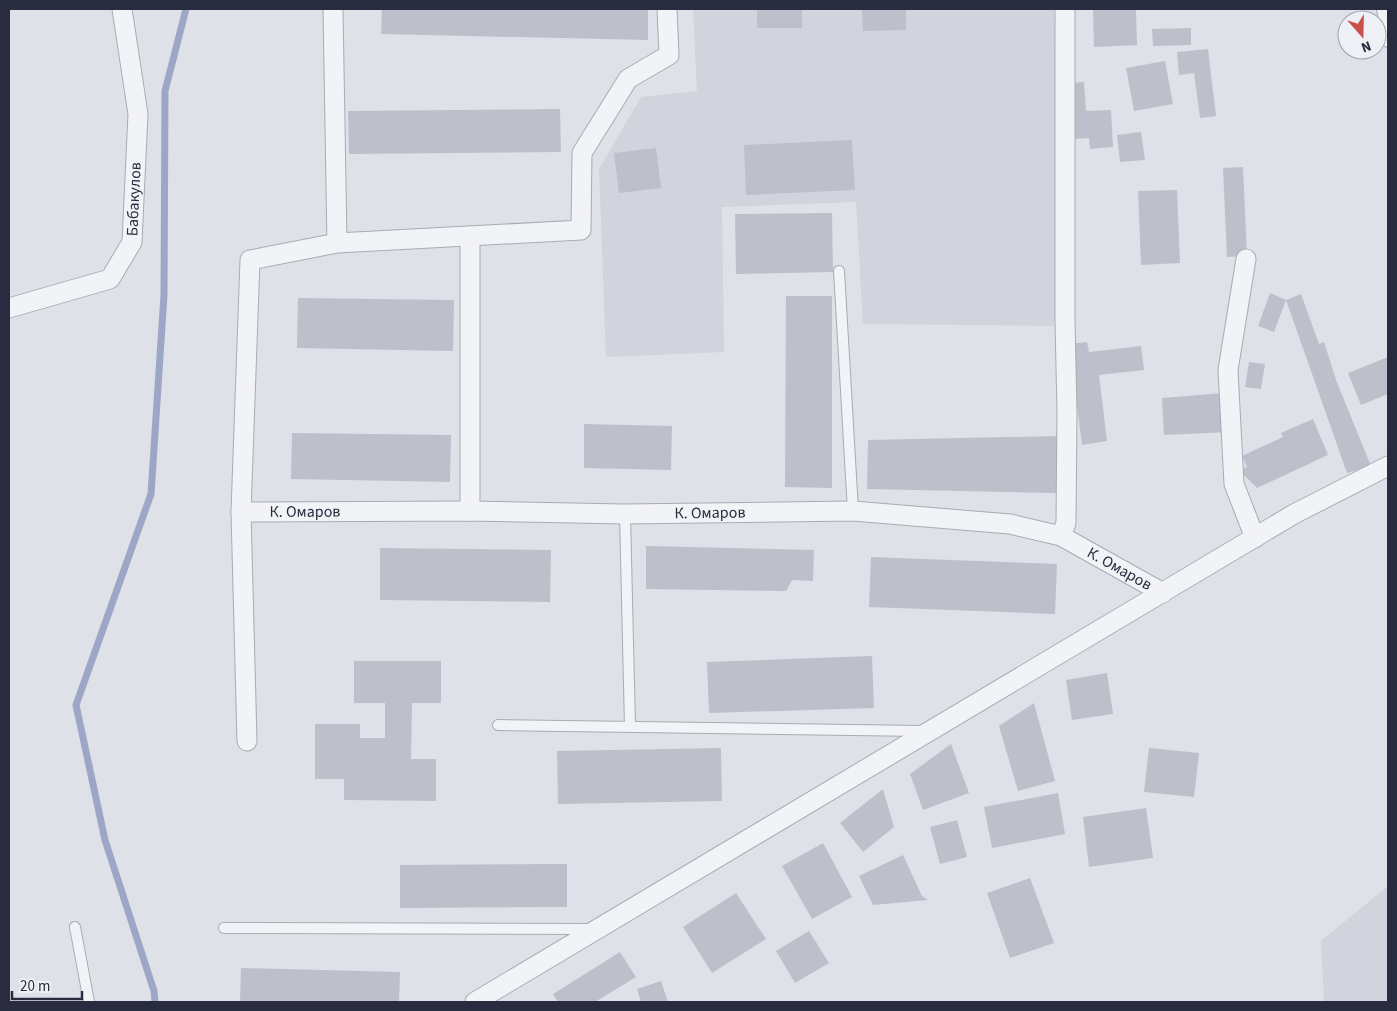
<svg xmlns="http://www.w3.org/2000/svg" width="1397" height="1011" font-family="'Source Sans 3',sans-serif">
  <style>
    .built { fill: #d2d3dd }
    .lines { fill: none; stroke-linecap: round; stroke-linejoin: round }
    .stream { stroke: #9ca7c7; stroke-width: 7 }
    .building { fill: #bdbfcb }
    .lane-casing { stroke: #a8abb5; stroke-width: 12 }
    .street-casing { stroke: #a8abb5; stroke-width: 21 }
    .lane { stroke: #f2f3f6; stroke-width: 10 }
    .street { stroke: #f2f3f6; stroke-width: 19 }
    .labels { text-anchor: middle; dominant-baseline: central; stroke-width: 4; stroke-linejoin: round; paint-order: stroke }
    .street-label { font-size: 16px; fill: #292c3f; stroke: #eff0f6 }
  </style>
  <rect width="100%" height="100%" fill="#dfe1e8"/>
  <path class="built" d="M693 9H1054L1061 326 863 324 856 202 722 207 724 352 606 357 599 169 641 97 697 91Z
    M1388 886V1002H1324L1321 941Z"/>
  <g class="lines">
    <path class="stream" d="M155 1002 154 991 105 840 76 705 151 494 164 295 165 91 186 9"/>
  </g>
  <path class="building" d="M382 9H648V40L381 34Z
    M757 9H802V28H757Z
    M862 9H906V30L863 31Z
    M1093 9H1136L1137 45 1094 47Z
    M1191 28V45L1153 46 1152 29Z
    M1208 49 1216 116 1200 118 1194 73 1179 75 1177 52Z
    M1165 61 1173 104 1134 111 1126 68Z
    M1084 82 1086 111 1111 110 1113 147 1090 149 1089 138 1075 139 1070 83Z
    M560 109 561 152 349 154 348 111Z
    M1141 132 1145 160 1120 162 1117 135Z
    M852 140 855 190 746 195 744 145Z
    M656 148 661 188 619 193 614 153Z
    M1243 167 1247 256 1227 257 1223 168Z
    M1177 190 1180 263 1141 265 1138 191Z
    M832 213 833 272 736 274 735 214Z
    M1270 293 1286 300 1274 332 1258 326Z
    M1301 294 1319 344 1324 342 1336 380 1371 466 1347 473 1286 300Z
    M786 296H832V488L785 487Z
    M298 298 454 300 453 351 297 348Z
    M1087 342 1089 352 1141 346 1144 370 1099 375 1107 441 1082 445 1069 344Z
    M1388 357V394L1361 405 1348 373Z
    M1249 362 1265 364 1261 389 1245 387Z
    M1223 393 1229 432 1164 435 1162 398Z
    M1313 419 1328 455 1257 488 1239 470 1247 467 1242 456 1283 437 1281 433Z
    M584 424 672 426 671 470 584 468Z
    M292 433 451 435 450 482 291 479Z
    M1059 436 1056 493 867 489 868 440Z
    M646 546 814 550 813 581 792 580 786 591 646 589Z
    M380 548 551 550 550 602 380 600Z
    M871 557 1057 564 1055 614 869 607Z
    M872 656 874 708 709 713 707 662Z
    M354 661H441V703H412L411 759H436V801L344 800V779H315V724H360V738H385V703H354Z
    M1107 673 1113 714 1072 720 1066 680Z
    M1034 703 1055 781 1018 791 999 726Z
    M951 744 969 793 923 810 910 774Z
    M721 748 722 801 558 804 557 751Z
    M1149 748 1199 753 1194 797 1144 792Z
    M883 789 894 827 863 852 840 823Z
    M1058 793 1065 834 992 848 984 807Z
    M1146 808 1153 858 1089 867 1083 817Z
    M957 820 967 857 940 864 930 827Z
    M823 843 852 897 812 919 782 866Z
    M903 855 922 896 928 900 873 905 859 876Z
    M567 864V907L400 908V865Z
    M1030 878 1054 943 1010 958 987 893Z
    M736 893 766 939 712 973 683 927Z
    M809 931 829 963 795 983 776 951Z
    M620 952 636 977 595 1002H558L553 994Z
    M241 968 400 972 399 1002H240Z
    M661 981 668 1002H641L637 989Z"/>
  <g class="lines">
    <defs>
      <path id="lane" d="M1382 9 1388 42
        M839 271 853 511
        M625 514 630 727
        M498 725 924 731
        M75 927 89 1002
        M224 928 592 929"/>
      <g id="street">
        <path d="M333 9 337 243"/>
        <path d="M470 236V511"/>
        <path d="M1246 259 1228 370 1234 484 1255 538"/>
        <path id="s1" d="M9 308 110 279 132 242 138 114 122 9"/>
        <path id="s2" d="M241 512 470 511 625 514 853 511 1010 524 1061 536 1163 593"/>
        <path d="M1061 536 1066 523 1067 412 1065 322V9"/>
        <path d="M247 741 241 512 250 260 337 243 581 230 582 153 628 79 669 55 667 9"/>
        <path d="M475 1002 1294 514 1388 466"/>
      </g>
    </defs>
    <use href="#lane" class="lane-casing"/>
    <use href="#street" class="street-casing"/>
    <use href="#lane" class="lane"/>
    <use href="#street" class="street"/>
  </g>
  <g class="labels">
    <g class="street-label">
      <text stroke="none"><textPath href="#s1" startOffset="191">Бабакулов</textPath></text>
      <text stroke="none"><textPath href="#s2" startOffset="64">К. Омаров</textPath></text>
      <text stroke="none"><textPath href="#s2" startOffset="469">К. Омаров</textPath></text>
      <text stroke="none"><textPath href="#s2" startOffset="889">К. Омаров</textPath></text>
    </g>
  </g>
  <rect width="1397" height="1011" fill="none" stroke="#292c3f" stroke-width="20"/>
  <g transform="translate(1362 35) rotate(160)"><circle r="24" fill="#eff0f6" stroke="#a0a2ad"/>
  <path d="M0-4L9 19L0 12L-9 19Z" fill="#c85149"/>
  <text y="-8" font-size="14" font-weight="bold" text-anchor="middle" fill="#292c3f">N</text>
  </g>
  <path d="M12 991v8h70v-8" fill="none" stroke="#292c3f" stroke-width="2.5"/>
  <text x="20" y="991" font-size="15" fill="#292c3f" stroke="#eff0f6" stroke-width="4" paint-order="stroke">20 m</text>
</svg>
